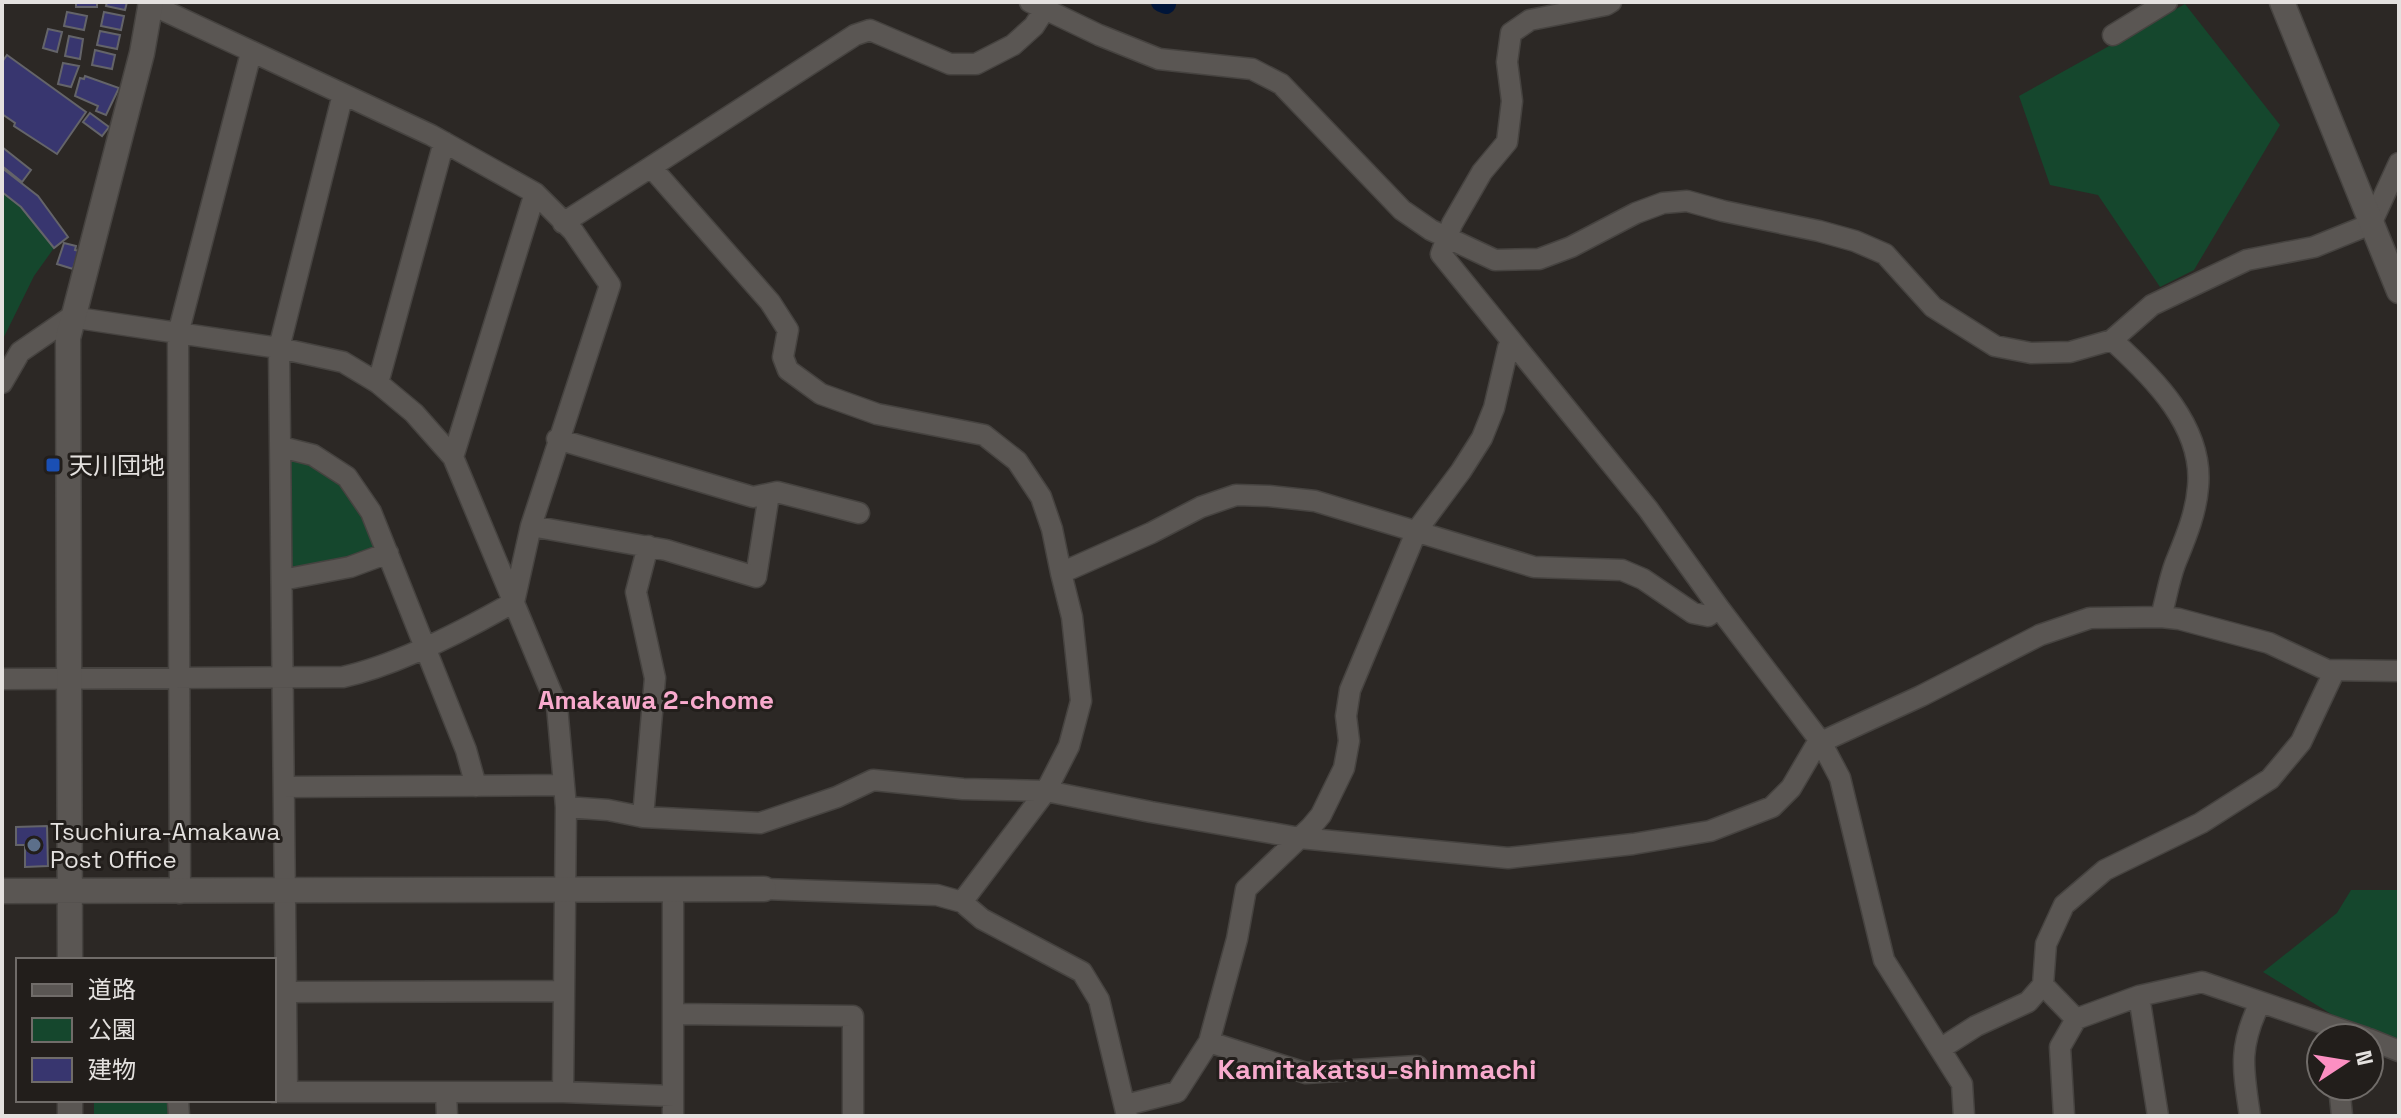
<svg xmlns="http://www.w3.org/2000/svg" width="2401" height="1118" font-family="'Space Grotesk','Noto Sans JP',sans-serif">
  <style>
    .green { fill: #15472d }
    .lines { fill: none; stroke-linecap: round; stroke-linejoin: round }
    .canal { stroke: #001539; stroke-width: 20 }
    .building { fill: #38366f; stroke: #646469; stroke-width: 2 }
    .street-casing { stroke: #464340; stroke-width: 23 }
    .secondary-casing { stroke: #464340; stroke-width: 27 }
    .street { stroke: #5a5653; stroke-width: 20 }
    .secondary { stroke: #5a5653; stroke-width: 24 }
    .transit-dot { fill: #1a4fb4; stroke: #221e1b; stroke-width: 3 }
    .service-dot { fill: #5c6f8a; stroke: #221e1b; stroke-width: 3 }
    .labels { text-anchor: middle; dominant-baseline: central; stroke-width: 6; stroke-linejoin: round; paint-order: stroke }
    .poi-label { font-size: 24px; fill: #e4e1df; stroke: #221e1b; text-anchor: start }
    .neighbourhood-label { font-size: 26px; font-weight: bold; fill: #f8aacd; stroke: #221e1b }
    .quarter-label { font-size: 28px; font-weight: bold; fill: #f8aacd; stroke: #221e1b }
  </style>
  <rect width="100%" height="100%" fill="#2c2825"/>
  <path class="green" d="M2185 4 2280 125 2194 270 2160 287 2098 195 2050 185 2019 96Z
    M2 192 21 207 54 248 34 276 2 341Z
    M297 457 340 480 374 530 375 551 299 573 292 567 289 462Z
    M2351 890H2399V1045L2349 1025 2263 972 2337 913Z
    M176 1101 173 1116H94V1103Z"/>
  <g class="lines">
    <path class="canal" d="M1161 2 1166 4"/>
  </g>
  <path class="building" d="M76 2H97V7H76Z
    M107 2H127L125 10 106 6Z
    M67 12 87 16 84 30 64 26Z
    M104 12 124 16 121 30 101 26Z
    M48 29 62 32 57 52 43 48Z
    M100 31 120 35 117 49 97 45Z
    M69 36 83 39 80 59 65 56Z
    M95 50 115 55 112 69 92 65Z
    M7 55 86 112 57 154 14 126 15 123 2 114V62Z
    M63 63 79 66 71 87 58 84Z
    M85 76 119 88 106 115 96 111 98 106 75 96 80 78 84 79Z
    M90 113 109 127 102 136 83 122Z
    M2 147 31 170 22 182 2 166Z
    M2 168 38 196 68 237 54 248 21 207 2 192Z
    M64 243 76 246 75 250 79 251 73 269 57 264Z
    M47 826 48 866 25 867V845H16V827Z"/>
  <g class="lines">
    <defs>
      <path id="street" d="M1030 2 1099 35 1159 59 1252 69 1281 84 1402 210 1431 230 1495 260 1539 259 1571 247 1636 213 1663 203 1687 201 1723 211 1819 231 1855 241 1885 254 1933 307 1995 346 2031 353 2070 352 2112 340 2152 305 2247 260 2314 247 2371 224 2399 163
        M1611 2 1606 5 1530 20 1511 33 1507 62 1512 101 1507 142 1482 172 1452 224 1441 254 1648 509 1719 608 1821 742 1840 778 1884 960 1962 1084 1964 1116
        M2113 35 2167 2
        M651 167 855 35 870 30 950 64H976L1013 45 1034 26 1045 9
        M563 223 651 167 770 302 788 330 783 357 788 370 821 394 877 414 984 435 1017 461 1041 497 1052 529 1061 573
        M2112 340C2153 377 2204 427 2198 487 2196 514 2185 539 2175 564 2169 580 2166 599 2161 617
        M2 383 20 352 71 317 279 348 343 362 378 383 414 413 453 457 557 706 566 807 563 1092H274
        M378 383 444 142
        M557 439 753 497 777 492 859 513
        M281 447 313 455 347 477 371 512 466 750 476 786
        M453 457 535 193
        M531 526 666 550 756 577 769 494
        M282 580 350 567 388 553
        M2 679 343 677C397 665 465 630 514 602L531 526 610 285 573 231 535 193 431 135 150 4
        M285 787 564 785
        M566 807 608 810 643 817 760 823 837 797 873 780 963 789 1046 791 1069 746 1081 701 1072 617 1061 573 1151 533 1201 507 1236 495 1269 496 1315 501 1534 567 1622 570 1643 579 1693 613 1708 616 1719 608
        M643 817 655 678 636 592 648 546
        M764 889 937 895 962 902 982 919 1082 972 1099 1000 1127 1116
        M180 893 178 334 251 53
        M962 902 1046 791 1151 812 1300 838 1508 858 1633 844 1710 831 1772 807 1791 788 1815 747 1821 742 1921 696 2040 635 2090 618 2161 617 2179 619 2269 643 2327 670 2399 671
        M2043 985 2076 1019
        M287 992 563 991
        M2139 996 2158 1116
        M673 1014 853 1016V1116
        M2369 1039 2399 1051
        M1209 1042 1306 1073 1417 1066
        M1940 1049 1976 1026 2028 1002 2043 985 2046 944 2064 905 2105 870 2201 823 2270 779 2301 742 2334 672
        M2339 1086 2342 1116
        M287 1092 279 348 343 94
        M563 1092 673 1096
        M446 1093 447 1116
        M178 1100 179 1116
        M1126 1105 1177 1092 1209 1042 1237 939 1246 889 1311 827 1321 815 1344 768 1349 741 1346 716 1350 690 1417 530 1461 471 1482 438 1494 408 1508 348 1512 343
        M673 1116V889
        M2064 1116 2060 1047 2076 1019 2139 996 2202 982 2366 1038
        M2250 1116C2243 1069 2238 1047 2260 1003"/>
      <path id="secondary" d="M2282 2 2399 291
        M2 891 764 889
        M70 960 68 338 142 53 151 2
        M70 1100V1116"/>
    </defs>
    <use href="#street" class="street-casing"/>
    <use href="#secondary" class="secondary-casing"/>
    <use href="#street" class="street"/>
    <use href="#secondary" class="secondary"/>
  </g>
  <rect class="transit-dot" x="45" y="457" width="16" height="16" rx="4"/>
  <circle class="service-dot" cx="34" cy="845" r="8"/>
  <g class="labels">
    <g class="poi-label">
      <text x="69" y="465">天川団地</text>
      <text x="50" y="831">Tsuchiura-Amakawa<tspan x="50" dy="28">Post Office</tspan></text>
    </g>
    <g class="neighbourhood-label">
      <text x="656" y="700">Amakawa 2-chome</text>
    </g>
    <g class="quarter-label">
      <text x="1377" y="1069">Kamitakatsu-shinmachi</text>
    </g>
  </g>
  <rect width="2401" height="1118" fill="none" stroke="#e4e1df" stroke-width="8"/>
  <rect x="16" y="958" width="260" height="144" fill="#221e1b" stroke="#706c69" stroke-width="2"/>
  <rect x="32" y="984" width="40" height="12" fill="#5a5653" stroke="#706c69" stroke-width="2"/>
  <text x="88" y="998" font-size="24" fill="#e4e1df">道路</text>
  <rect x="32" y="1018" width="40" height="24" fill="#15472d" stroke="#706c69" stroke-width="2"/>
  <text x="88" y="1038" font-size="24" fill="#e4e1df">公園</text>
  <rect x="32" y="1058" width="40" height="24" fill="#38366f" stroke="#706c69" stroke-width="2"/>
  <text x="88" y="1078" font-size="24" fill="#e4e1df">建物</text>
  <g transform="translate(2345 1062) rotate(78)"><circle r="38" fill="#221e1b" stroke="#706c69" stroke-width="2"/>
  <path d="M0-6L14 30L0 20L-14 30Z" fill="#fc8fc2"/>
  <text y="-12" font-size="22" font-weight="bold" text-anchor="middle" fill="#e4e1df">N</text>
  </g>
</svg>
